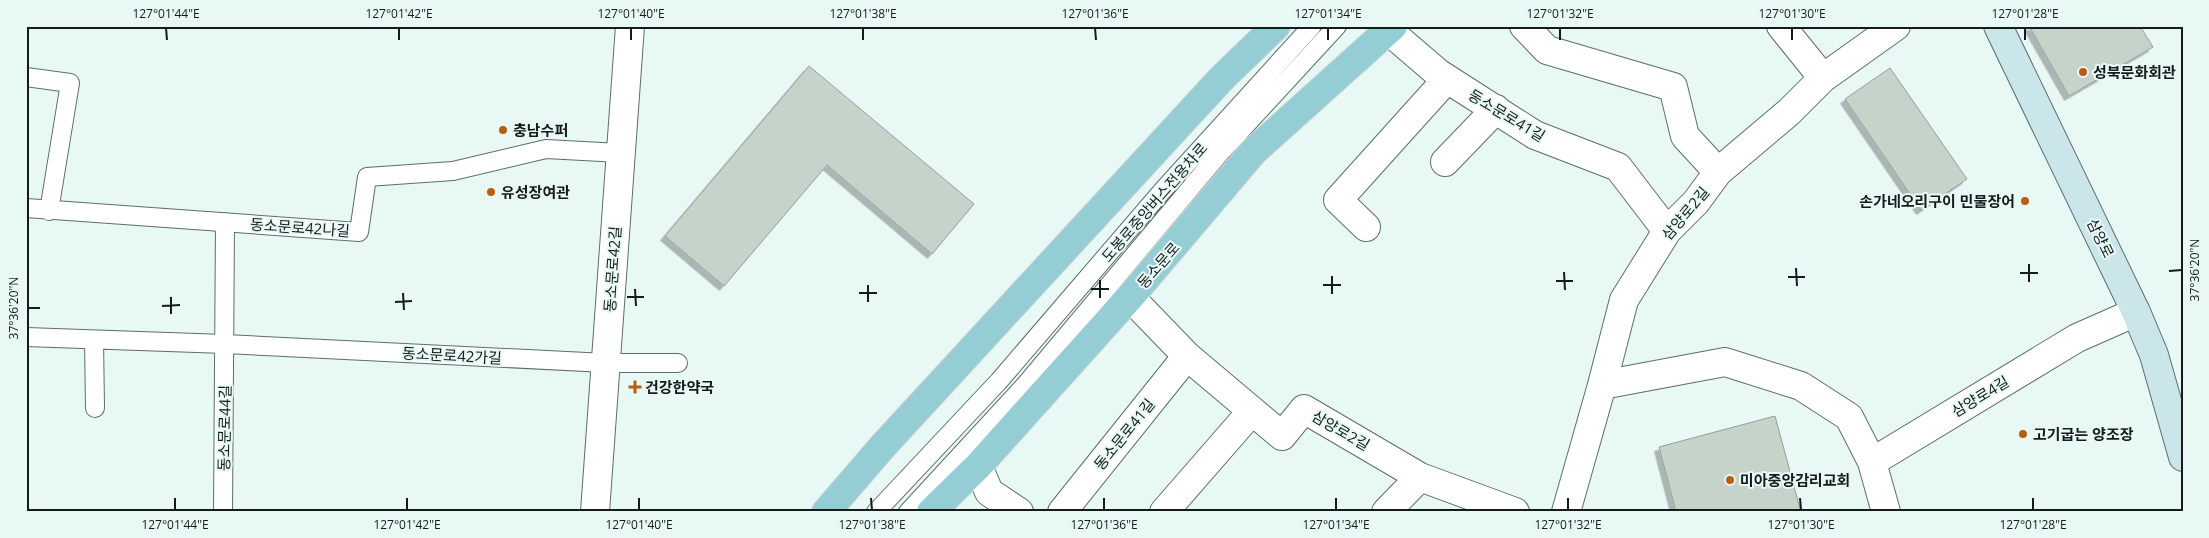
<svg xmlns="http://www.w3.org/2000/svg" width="2209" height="538" font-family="'Open Sans','Noto Sans KR',sans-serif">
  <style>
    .building { fill: #c6d3ca; stroke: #94a097; filter: url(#shadow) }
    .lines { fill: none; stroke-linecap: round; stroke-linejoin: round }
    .service-casing { stroke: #5e6d6a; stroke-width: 20 }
    .minor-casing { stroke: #5e6d6a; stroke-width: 30 }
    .secondary-casing { stroke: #5e6d6a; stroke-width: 30 }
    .primary-casing { stroke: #d5d6d6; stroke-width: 30 }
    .service { stroke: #fff; stroke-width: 18 }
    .minor { stroke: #fff; stroke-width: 28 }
    .secondary { stroke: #cae6ea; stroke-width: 28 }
    .primary { stroke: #95cdd5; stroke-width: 28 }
    .ticks { fill: none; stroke: #151b1a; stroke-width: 2 }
    .poi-dot { fill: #ba5c12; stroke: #e7f8f5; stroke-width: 2 }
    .labels { text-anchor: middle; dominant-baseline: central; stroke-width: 4; stroke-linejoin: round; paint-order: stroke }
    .poi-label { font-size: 15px; font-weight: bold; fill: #151b1a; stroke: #e7f8f5; text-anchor: start }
    .street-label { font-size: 15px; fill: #151b1a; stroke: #e7f8f5 }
    .neatline { fill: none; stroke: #151b1a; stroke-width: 2 }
    .ticks-label { font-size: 12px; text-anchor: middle; fill: #151b1a }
  </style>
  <defs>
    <filter id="shadow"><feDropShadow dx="-4.5" dy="4.5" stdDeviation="0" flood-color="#0004"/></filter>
  </defs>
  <rect width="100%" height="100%" fill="#e7f8f5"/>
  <path class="building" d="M2029 26H2140L2153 47 2069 96Z
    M809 66 974 204 932 254 827 165 724 286 665 236Z
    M1890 68 1967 179 1921 210 1845 99Z
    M1775 416 1801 512H1676L1659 447Z"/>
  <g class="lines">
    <defs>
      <path id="service" d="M26 77 70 83 49 211
        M26 208 359 232 367 177 453 171 546 149 620 153
        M26 337 225 344 606 363H678
        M94 340 95 408
        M223 512 225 222
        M876 512 999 381 1163 190 1312 26
        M908 512 1026 384 1220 153 1337 26"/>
      <path id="minor" d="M1524 26 1547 50 1673 87 1685 136 1718 172
        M1781 26 1823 78
        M1389 31 1438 73 1535 135 1618 167 1667 231
        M1445 162 1496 109
        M1366 227 1338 200 1447 79
        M1130 297 1187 356 1282 436 1304 409 1420 477 1515 512
        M1602 385 1725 362 1801 386 1849 417 1872 462 1886 512
        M1872 462 2077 338 2136 312
        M978 466 989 492 1019 512
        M595 512 630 26
        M1062 512 1187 356
        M1164 512 1252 411
        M1386 512 1420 477
        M1566 512 1602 385 1624 300 1667 231 1696 202 1718 172 1789 112 1823 78 1896 26"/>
      <path id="secondary" d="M1998 26 2136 312 2154 355 2183 457"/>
      <path id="primary" d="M826 512 883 446 1222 78 1276 26
        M931 512 978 466 1130 297 1254 151 1393 26"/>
    </defs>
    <use href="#service" class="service-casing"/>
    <use href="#minor" class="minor-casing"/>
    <use href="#secondary" class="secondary-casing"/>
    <use href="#primary" class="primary-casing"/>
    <use href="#service" class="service"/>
    <use href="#minor" class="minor"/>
    <use href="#secondary" class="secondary"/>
    <use href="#primary" class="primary"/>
  </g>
  <path class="ticks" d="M166 28 167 40M399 28V40M631 28V40M863 28V40M1095 28 1096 40M1328 28V40M1560 28V40M1792 28V40M2025 28V40M2029 264V282M1796 268 1797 286M2169 271 2182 270M1564 272 1565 290M2020 273H2038M1332 276V294M1788 277H1805M1100 280V298M1556 281H1573M868 285V302M1323 285H1341M635 289 636 306M1091 289H1109M403 293 404 310M859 293H877M171 297V314M627 297H644M395 302 412 301M162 306 180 305M28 308H40M175 498V510M407 498V510M639 498V510M871 498 872 510M1104 498V510M1336 498V510M1568 498V510M1800 498 1801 510M2033 498V510"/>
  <g class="poi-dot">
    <circle cx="2083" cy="72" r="5"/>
    <circle cx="503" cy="130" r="5"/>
    <circle cx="491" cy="192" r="5"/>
    <circle cx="2025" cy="201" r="5"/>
    <path d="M632.5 379.5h5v5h5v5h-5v5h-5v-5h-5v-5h5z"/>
    <circle cx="2023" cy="434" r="5"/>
    <circle cx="1730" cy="480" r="5"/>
  </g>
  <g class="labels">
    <g class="poi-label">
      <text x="2093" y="72">성북문화회관</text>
      <text x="513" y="130">충남수퍼</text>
      <text x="501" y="192">유성장여관</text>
      <text x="2015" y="201" text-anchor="end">손가네오리구이 민물장어</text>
      <text x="645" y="387">건강한약국</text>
      <text x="2033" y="434">고기굽는 양조장</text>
      <text x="1740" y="480">미아중앙감리교회</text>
    </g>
    <g class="street-label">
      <text transform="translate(1507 115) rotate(31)">동소문로41길</text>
      <text transform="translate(1154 202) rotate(-49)">도봉로중앙버스전용차로</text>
      <text transform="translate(1685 213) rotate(-50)">삼양로2길</text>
      <text transform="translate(300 227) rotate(4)">동소문로42나길</text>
      <text transform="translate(2101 238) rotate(64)">삼양로</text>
      <text transform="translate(1158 265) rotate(-49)">동소문로</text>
      <text transform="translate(612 269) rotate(-86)">동소문로42길</text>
      <text transform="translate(452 355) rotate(3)">동소문로42가길</text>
      <text transform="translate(1980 396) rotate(-31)">삼양로4길</text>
      <text transform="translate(224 428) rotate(-89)">동소문로44길</text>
      <text transform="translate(1341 430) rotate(30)">삼양로2길</text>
      <text transform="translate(1124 434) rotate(-51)">동소문로41길</text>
    </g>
  </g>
  <rect width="2209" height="538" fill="none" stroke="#e7f8f5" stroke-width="55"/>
  <rect x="28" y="28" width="2154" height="482" class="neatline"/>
  <g class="ticks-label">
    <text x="166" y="18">127°01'44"E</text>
    <text x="399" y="18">127°01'42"E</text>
    <text x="631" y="18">127°01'40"E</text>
    <text x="863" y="18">127°01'38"E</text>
    <text x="1095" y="18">127°01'36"E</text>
    <text x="1328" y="18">127°01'34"E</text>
    <text x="1560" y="18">127°01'32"E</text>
    <text x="1792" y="18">127°01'30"E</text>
    <text x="2025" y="18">127°01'28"E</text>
    <text transform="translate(2195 270) rotate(-90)" y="4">37°36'20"N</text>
    <text transform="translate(14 308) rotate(-90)" y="4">37°36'20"N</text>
    <text x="175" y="529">127°01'44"E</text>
    <text x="407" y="529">127°01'42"E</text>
    <text x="639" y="529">127°01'40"E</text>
    <text x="872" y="529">127°01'38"E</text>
    <text x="1104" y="529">127°01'36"E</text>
    <text x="1336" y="529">127°01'34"E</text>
    <text x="1568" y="529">127°01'32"E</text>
    <text x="1801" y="529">127°01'30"E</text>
    <text x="2033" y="529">127°01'28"E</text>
  </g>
</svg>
